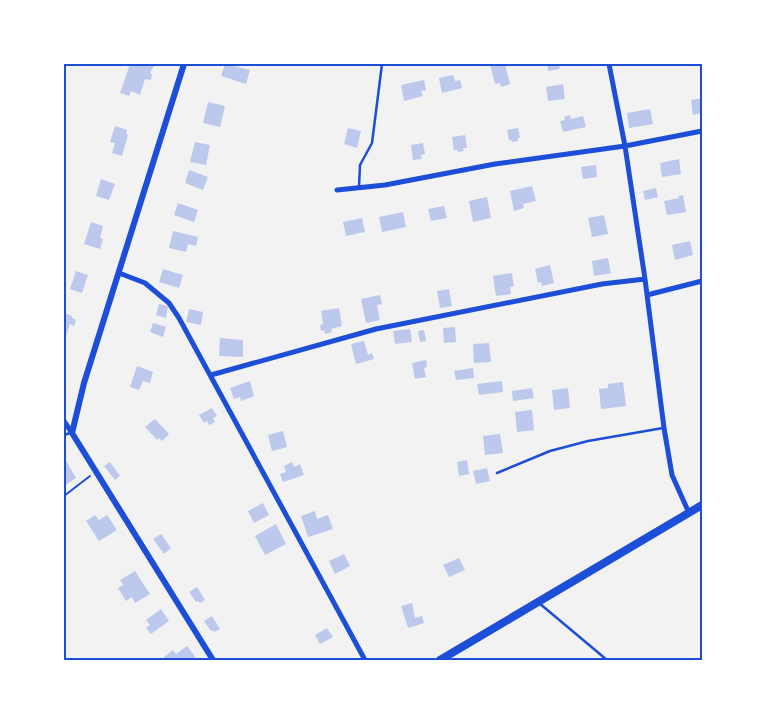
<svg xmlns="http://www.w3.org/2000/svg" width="766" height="724" font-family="'IBM Plex Serif',serif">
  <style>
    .building { fill: #bdc9ec }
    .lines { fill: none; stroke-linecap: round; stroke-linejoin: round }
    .path { stroke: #1d4ed8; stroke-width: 2 }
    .service { stroke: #1d4ed8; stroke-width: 2.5 }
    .minor { stroke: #1d4ed8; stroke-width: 5 }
    .tertiary { stroke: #1d4ed8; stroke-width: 6 }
    .primary { stroke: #1d4ed8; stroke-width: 8 }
    .neatline { fill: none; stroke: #1d4ed8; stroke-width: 2 }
  </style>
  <rect width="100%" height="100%" fill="#f2f2f2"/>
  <path class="building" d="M130 64H155L150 73 152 74 151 80 145 79 140 95 131 91 129 96 120 93Z
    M225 64 250 70 246 84 221 76Z
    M496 64H505L510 84 501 87 500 83 495 84 490 65Z
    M547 64H567V65L559 66 560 69 548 71Z
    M453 75 455 81 460 80 462 88 442 93 439 78Z
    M424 80 426 90 421 91 423 96 404 101 401 85Z
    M563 84 565 99 548 101 546 87Z
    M702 98V113L693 115 691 100Z
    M208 102 225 106 220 127 203 123Z
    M650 109 653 124 629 128 627 113Z
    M570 115 571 119 583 116 586 127 563 132 560 121 565 120 564 117Z
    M115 126 127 130 126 134 128 135 122 156 112 153 115 143 110 142Z
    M348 128 361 131 357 148 344 144Z
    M518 128 520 138H518V141L512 142 511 140H509L507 130Z
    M465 135 467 148H463L464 151 458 152 457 150H454L452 137Z
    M195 142 210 145 206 165 190 162Z
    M423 143 425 154 421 155 422 159 413 160 411 145Z
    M679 159 681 174 662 177 660 163Z
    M596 165 597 177 583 179 581 167Z
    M189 170 208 177 203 190 185 183Z
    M101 179 115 184 109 200 96 196Z
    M532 186 536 201 523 204 524 208 514 211 510 191Z
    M656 188 658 197 645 200 643 191Z
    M683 195 686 212 667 215 664 201 679 198 678 196Z
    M487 197 491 218 473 222 469 201Z
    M178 203 198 210 194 222 174 215Z
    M444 206 447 218 431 221 428 209Z
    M403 212 406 227 382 232 379 217Z
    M604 215 608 234 592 237 588 218Z
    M362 218 365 232 346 236 343 222Z
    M91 222 103 226 100 238 103 239 100 249 84 244Z
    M173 231 198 237 196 246 188 244 186 252 169 248Z
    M690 241 693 255 675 260 672 245Z
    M608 258 611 273 594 276 592 261Z
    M550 265 554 283 542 286 541 282 538 283 535 269Z
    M163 269 183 275 179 288 159 282Z
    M76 271 88 275 82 293 70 289Z
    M512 273 514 286 510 287 511 294 496 296 493 276Z
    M449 289 452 306 440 308 437 291Z
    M380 295 382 304 377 305 380 320 366 323 361 299Z
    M159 304 168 306 166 318 156 315Z
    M339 308 342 326 331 329 332 332 325 334 324 330 321 331 320 325 323 324 321 311Z
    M189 309 203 312 201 325 186 322Z
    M64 313 72 316V318L76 320 74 326 70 324 64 342Z
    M153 323 166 327 163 337 150 332Z
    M455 327 456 342 444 343 443 328Z
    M410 329 412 342 395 344 393 331Z
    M424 330 426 341 420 342 418 331Z
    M220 338 243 340V357L219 356Z
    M364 341 368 355 372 353 374 359 356 364 351 344Z
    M489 343 491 362 474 363 473 344Z
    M426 360 427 367 424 368 426 377 415 379 412 363Z
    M137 366 153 372 150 383 143 381 139 390 130 387Z
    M473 368 474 378 456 380 454 371Z
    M250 381 254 396 241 401 240 397 234 399 230 388Z
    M502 381 503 392 479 395 477 384Z
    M623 382 626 406 601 409 599 389 608 388V384Z
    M532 388 534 398 513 401 512 391Z
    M568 388 570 408 554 410 552 390Z
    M212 408 217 416 213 418 215 422 209 425 207 421 204 423 199 415Z
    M532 410 534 430 517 432 515 412Z
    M155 419 169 434 162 441 159 438 157 440 145 427Z
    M283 431 287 447 272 451 268 435Z
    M500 434 503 453 485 455 483 436Z
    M64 457 76 478 64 486Z
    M467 460 469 474 459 476 457 462Z
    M110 462 120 476 115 480 104 466Z
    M292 462 294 467 300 464 304 475 283 482 280 474 286 472 284 466Z
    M487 468 490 481 476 484 473 471Z
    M263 503 269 515 254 523 248 511Z
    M315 511 317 519 328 515 333 529 308 537 301 516Z
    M95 515 99 520 107 515 117 530 99 541 86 521Z
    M276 524 286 544 265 555 255 536Z
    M161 534 171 548 164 554 153 539Z
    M344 554 350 566 335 574 329 561Z
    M459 558 465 570 449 577 443 565Z
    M135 571 150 594 135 603 132 597 126 601 118 588 123 585 120 580Z
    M197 587 205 600 200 603 198 601 196 602 189 592Z
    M412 603 415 618 422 616 424 623 408 628 401 606Z
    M161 609 169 621 151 634 146 628 150 625 146 620Z
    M212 616 220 629 214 632 213 630 211 631 204 621Z
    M327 628 333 637 320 644 315 635Z
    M187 646 196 658 193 660H166L164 657 173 650 176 654Z"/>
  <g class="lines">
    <path class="path" d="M64 496 90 476"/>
    <path class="service" d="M359 187 360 165 372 143 382 64
      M64 435 70 433
      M497 473 550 451 588 441 663 428
      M539 603 607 660"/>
    <path class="minor" d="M609 64 625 146 645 279 664 428 672 475 689 513
      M337 190 385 185 495 164 625 146 702 131
      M119 273 145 283 169 303 179 318 365 660
      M647 295 702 281
      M211 375 376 329 602 284 645 279
      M64 421 72 433"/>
    <path class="tertiary" d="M184 64 84 383 72 433 213 660"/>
    <path class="primary" d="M440 660 702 505"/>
  </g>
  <rect width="766" height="724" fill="none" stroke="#ffffff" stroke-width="130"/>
  <rect x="65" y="65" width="636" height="594" class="neatline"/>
</svg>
